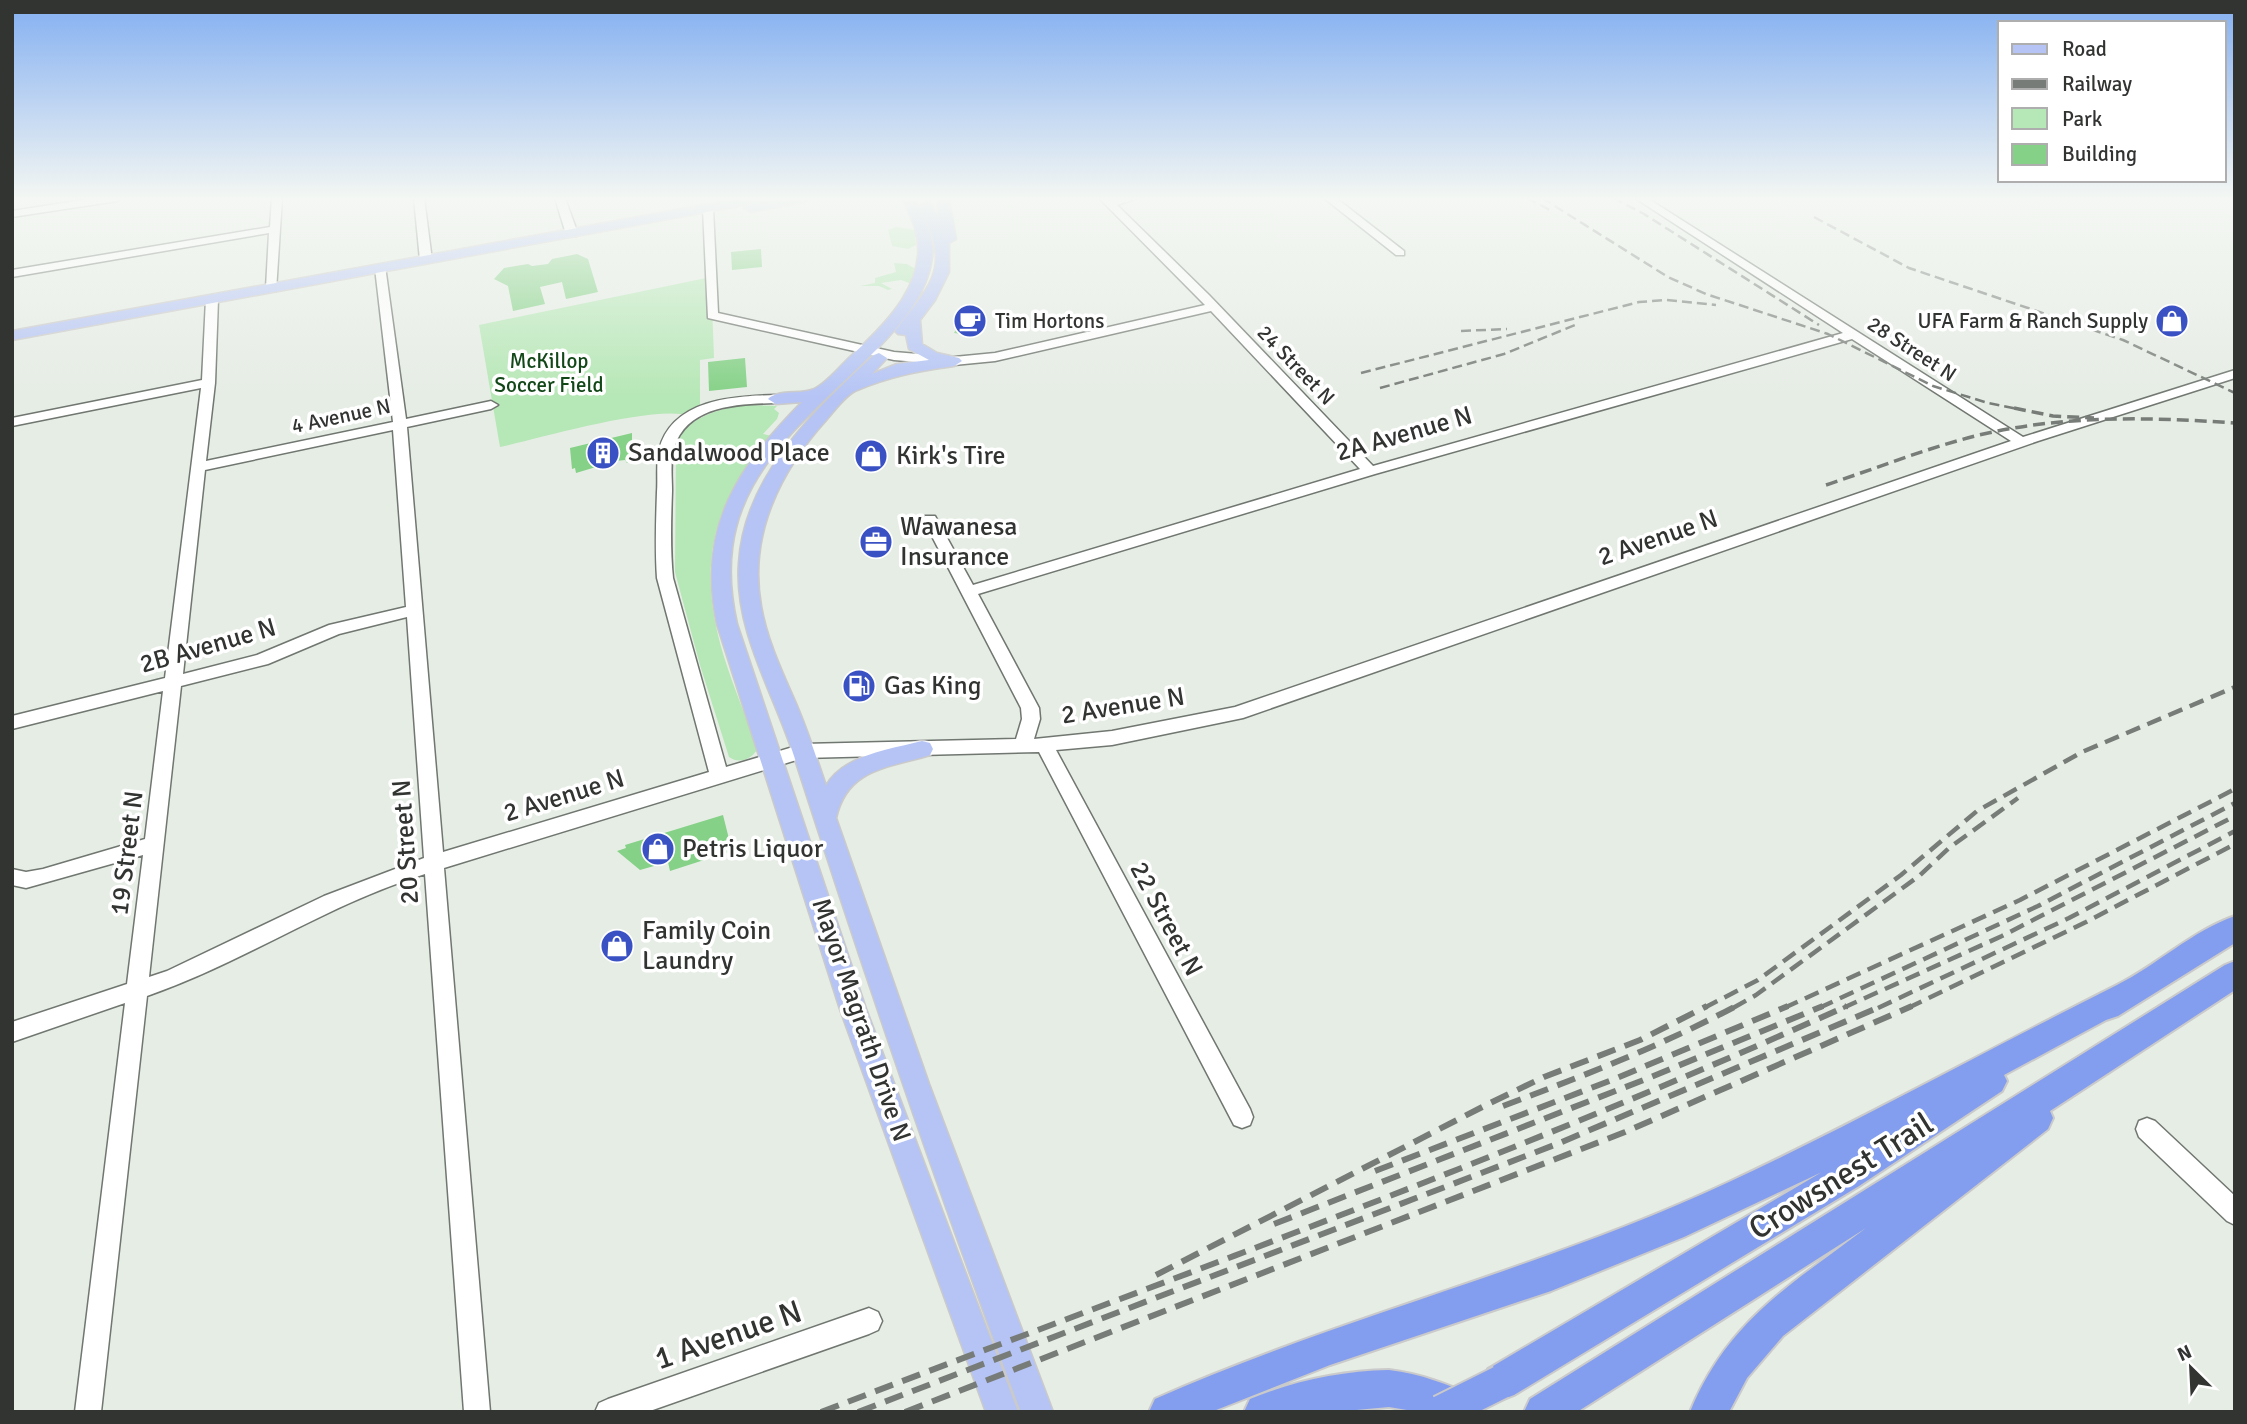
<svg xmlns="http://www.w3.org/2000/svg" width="2247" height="1424" font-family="Signika,sans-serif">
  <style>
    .green { fill: #b6e7b6 }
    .building { fill: #85d187 }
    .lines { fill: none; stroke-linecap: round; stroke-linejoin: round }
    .minor-casing { stroke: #707670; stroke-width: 3 }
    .major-casing { stroke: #cacaca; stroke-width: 3 }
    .highway-casing { stroke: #cacaca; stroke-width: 4 }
    .minor { fill: #fff; fill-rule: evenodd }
    .major { fill: #b5c4f5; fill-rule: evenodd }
    .highway { fill: #839def; fill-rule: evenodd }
    .rail-far3 { stroke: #787c78; stroke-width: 2.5; stroke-dasharray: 10 5; stroke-linecap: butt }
    .rail-far2 { stroke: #787c78; stroke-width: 3.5; stroke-dasharray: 12 6; stroke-linecap: butt }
    .rail-far1 { stroke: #787c78; stroke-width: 4.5; stroke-dasharray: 15 8; stroke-linecap: butt }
    .rail { stroke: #787c78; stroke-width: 6; stroke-dasharray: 19 10; stroke-linecap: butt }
    .highway-bridge-casing { stroke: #cacaca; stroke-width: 37; stroke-linecap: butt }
    .highway-bridge { stroke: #839def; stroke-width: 33 }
    .labels { text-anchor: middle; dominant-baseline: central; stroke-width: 7; stroke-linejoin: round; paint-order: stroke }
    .far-poi-label { font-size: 21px; fill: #323432; stroke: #fff; text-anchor: start }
    .far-street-label { font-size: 21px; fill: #323432; stroke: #fff }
    .far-park-label { font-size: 21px; fill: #124718; stroke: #fff }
    .street-label { font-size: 26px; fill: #323432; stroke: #fff }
    .poi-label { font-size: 26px; fill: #323432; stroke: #fff; text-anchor: start }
    .near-street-label { font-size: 32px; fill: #323432; stroke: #fff }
  </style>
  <rect width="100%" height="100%" fill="#e6ede5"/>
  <path class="green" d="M896 227 915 230 916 245 908 249 892 246 888 230Z
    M894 263 907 264 914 268 912 284 901 280 881 283 892 289 888 290 879 286H860L875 283V278L896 272Z
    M711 277 714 358 700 360V411L690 416C656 404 541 438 500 447L479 325Z
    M745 405 777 406 774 409 779 413 777 419 763 434 772 436C705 508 697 578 728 669 737 696 749 723 757 750 750 760 739 764 729 757L700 665 675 572 676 449C682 418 718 409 745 405Z"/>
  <path class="building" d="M761 249 762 267 732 270 731 252Z
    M577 254 588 259 598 292 566 299 562 282 540 287 545 304 513 311 508 286 494 279 504 268 528 264 532 266 548 264 552 259Z
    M965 314 981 316 968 335 954 333Z
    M745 358 747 387 709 391 708 362Z
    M632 433V446L640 458 627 463 625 460 616 461 576 473 575 468 572 469 570 448Z
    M723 815 732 851 670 871 668 862 640 870 617 851 626 848 625 845Z"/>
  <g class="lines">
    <defs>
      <path id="minor" d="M96 198H122L117 201 12 217V211Z
        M272 198H282L276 291 266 288 269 233 12 277V270L270 227Z
        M414 198H424L432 260 426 263 420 260Z
        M555 198H565L578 234 576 236 566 234Z
        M1099 198H1138L1117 205 1209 295 1373 466 1843 333 1635 198H1647L2023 437 2235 370V378L2038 441 1243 718 1112 745 1056 750 1250 1109 1253 1117 1250 1125 1242 1128 1234 1125 1039 752 803 758 444 868 490 1412H464L425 874C328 904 243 963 147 996L101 1412H75L125 1003 12 1042V1022L127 984 143 855 26 888 12 885V869L26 872 43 869 145 839 163 691 12 729V716L165 678 201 388 12 426V418L202 380 206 299 212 295 218 299 215 383 206 461 393 422 375 268 385 266 406 419 491 401 498 405 491 409 407 427 443 852 709 772 657 578C655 549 656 521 657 492 658 479 656 463 659 450 672 399 734 396 776 395L783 399 776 403C739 404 687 405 674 448 670 461 672 477 672 491 671 520 670 549 673 578L726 767 803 744 1016 739 1022 719 1021 708 923 519 925 516H935L973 585 1360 469 1211 311 995 361 954 365 894 360 708 318 703 208 708 205 713 208 718 313 894 352 954 357 995 353 1205 305ZM1852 339 2011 441 1235 707 1112 731 1034 739 1040 719 1039 708 978 594 1375 474ZM393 430 406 607 329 625 257 655 183 674 205 470ZM407 617 424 858 324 896 167 971 149 977 181 686 268 664 339 634Z
        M1324 198H1336L1404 251V255H1396Z
        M2147 1118 2155 1121 2235 1196V1225L2227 1221 2139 1137 2136 1129 2139 1121Z
        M869 1308 878 1312 882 1321 878 1330 869 1334 647 1412H595L599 1403 608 1399Z"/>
      <path id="major" d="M742 198H769L764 202 784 198H810L804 202 751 212 744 208 750 204 12 340V331Z
        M902 198H914C924 217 935 237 932 258 927 294 902 323 878 348 794 433 706 488 737 624L866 1009 1018 1412H986L840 1009 717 624C697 528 737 468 802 402L776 404 768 399C778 389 801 395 814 389 827 383 840 366 851 356 886 324 931 280 915 228 912 217 906 207 902 198Z
        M937 198H949L956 239 949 243V272L935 300 920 320 922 344 937 353 959 358 962 361 954 366C917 371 892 376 857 390 846 394 835 410 827 419 780 471 748 535 761 606 767 641 783 674 797 706 808 732 817 759 826 786 843 755 891 749 922 741L930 743 933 749 930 755C888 768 847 768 836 818L929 1084 1053 1412H1021C939 1195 865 976 794 756 774 693 734 631 739 563 744 476 814 411 874 355L879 353 887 358 872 374 897 364 929 360 909 349 906 335 898 334 895 331C933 281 952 269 919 206L926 202 931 203 939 219Z"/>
      <path id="highway" d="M2235 916V943L2118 1016 2106 1020 2004 1075 2007 1081 2002 1091 1859 1186 1514 1395 1501 1400 1488 1395 1483 1382 1488 1369 1822 1172 1684 1237 1551 1291 1330 1365 1211 1412H1149L1155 1399C1342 1316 1543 1269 1729 1182 1860 1121 1987 1050 2117 985 2157 965 2192 931 2235 916Z
        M2235 961V990L2050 1111 2053 1118 2048 1129 1783 1336 1747 1378 1729 1412H1690C1728 1320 1791 1285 1866 1228L1577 1412H1524L1530 1399 2225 965Z
        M1389 1370C1421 1374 1447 1384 1476 1397L1481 1412H1419L1389 1407 1334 1412H1244L1250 1399C1294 1381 1341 1371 1389 1370Z"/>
    </defs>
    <use href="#minor" class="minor-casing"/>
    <use href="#major" class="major-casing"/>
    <use href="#highway" class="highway-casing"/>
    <use href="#minor" class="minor"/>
    <use href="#major" class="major"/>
    <use href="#highway" class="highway"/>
    <path class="rail-far3" d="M1527 198 1550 210
      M1542 198 1668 277 1706 294 1828 334 1933 386 1988 403 2023 410
      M1613 198 1644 214 1819 325
      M1814 217 1909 268 2123 340 2235 393
      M1461 331 1507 329
      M1361 373 1639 302 1667 300 1716 305
      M1380 388 1504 354 1575 325"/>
    <path class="rail-far2" d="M2014 408 2053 416 2094 418
      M1826 485C1877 468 1927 448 1979 435 2064 415 2149 417 2235 423"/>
    <path class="rail-far1" d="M1704 1008 1758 980 1901 875 1977 811 2082 752 2235 687
      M1733 1008 1756 995 1919 876 1949 848 2018 798
      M1784 1008 2020 900 2235 789
      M1819 1008 2038 906 2235 803
      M1843 1008 2002 936 2235 816
      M1878 1008 2069 918 2235 831
      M1908 1008 2086 922 2235 844"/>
    <path class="rail" d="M1503 1106C1583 1076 1661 1046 1736 1006
      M1375 1171 1617 1078 1788 1006
      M1274 1224 1646 1079 1823 1006
      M1156 1275 1490 1103 1544 1077 1640 1040 1707 1006
      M821 1412C1164 1281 1512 1157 1847 1006
      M858 1412 1557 1144 1882 1006
      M905 1412 1625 1132 1912 1006"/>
    <defs>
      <path id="highway-bridge" d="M1441 1412 1501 1382"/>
    </defs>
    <use href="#highway-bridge" class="highway-bridge-casing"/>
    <use href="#highway-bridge" class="highway-bridge"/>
  </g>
  <linearGradient id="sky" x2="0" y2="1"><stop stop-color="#83aff1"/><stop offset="0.5" stop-color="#f4f7f3"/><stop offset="1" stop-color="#f4f7f3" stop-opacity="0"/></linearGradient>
  <rect width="2247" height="397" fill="url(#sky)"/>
  <defs>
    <symbol id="cafe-disc" viewBox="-11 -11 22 22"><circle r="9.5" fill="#3a51c4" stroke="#fff"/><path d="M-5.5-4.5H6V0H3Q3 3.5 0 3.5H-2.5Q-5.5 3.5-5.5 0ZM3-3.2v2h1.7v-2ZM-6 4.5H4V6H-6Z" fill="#fff"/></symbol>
    <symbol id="shop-disc" viewBox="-11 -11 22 22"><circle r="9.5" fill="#3a51c4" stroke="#fff"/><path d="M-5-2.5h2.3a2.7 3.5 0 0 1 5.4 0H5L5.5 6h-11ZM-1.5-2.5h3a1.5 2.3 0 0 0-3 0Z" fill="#fff"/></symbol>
    <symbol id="building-disc" viewBox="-11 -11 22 22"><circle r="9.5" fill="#3a51c4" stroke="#fff"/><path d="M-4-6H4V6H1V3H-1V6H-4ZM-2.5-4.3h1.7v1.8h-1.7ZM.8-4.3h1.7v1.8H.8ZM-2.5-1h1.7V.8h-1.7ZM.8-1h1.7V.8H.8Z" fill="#fff"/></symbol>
    <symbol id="office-disc" viewBox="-11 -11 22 22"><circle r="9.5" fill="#3a51c4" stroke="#fff"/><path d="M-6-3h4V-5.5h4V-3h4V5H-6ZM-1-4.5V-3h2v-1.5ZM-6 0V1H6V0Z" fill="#fff"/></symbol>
    <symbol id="fuel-disc" viewBox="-11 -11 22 22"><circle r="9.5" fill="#3a51c4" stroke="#fff"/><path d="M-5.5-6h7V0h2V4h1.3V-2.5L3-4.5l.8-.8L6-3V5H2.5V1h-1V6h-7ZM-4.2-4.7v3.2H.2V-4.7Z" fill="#fff"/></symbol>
  </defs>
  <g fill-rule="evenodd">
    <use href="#cafe-disc" x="951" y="302" width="38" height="38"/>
    <use href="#shop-disc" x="2153" y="302" width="38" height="38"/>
    <use href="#building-disc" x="584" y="434" width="38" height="38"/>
    <use href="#shop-disc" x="852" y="437" width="38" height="38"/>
    <use href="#office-disc" x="857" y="523" width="38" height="38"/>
    <use href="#fuel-disc" x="840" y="667" width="38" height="38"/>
    <use href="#shop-disc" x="639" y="830" width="38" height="38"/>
    <use href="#shop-disc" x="598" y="927" width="38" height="38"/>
  </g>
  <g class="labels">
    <g class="far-poi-label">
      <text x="995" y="321">Tim Hortons</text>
      <text x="2148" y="321" text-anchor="end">UFA Farm &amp; Ranch Supply</text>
    </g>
    <g class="far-street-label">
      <text transform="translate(1912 349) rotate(33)">28 Street N</text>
      <text transform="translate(1296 365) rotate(46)">24 Street N</text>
      <text transform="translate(341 416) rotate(-12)">4 Avenue N</text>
    </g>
    <g class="far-park-label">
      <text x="549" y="361">McKillop<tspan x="549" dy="24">Soccer Field</tspan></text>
    </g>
    <g class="street-label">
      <text transform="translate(1404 434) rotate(-16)">2A Avenue N</text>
      <text transform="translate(1658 538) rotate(-19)">2 Avenue N</text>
      <text transform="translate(208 646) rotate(-16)">2B Avenue N</text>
      <text transform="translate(1123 706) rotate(-9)">2 Avenue N</text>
      <text transform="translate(564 796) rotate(-17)">2 Avenue N</text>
      <text transform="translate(406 842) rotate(-94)">20 Street N</text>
      <text transform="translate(127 853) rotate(-83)">19 Street N</text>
      <text transform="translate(1166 919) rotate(62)">22 Street N</text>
      <text transform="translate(861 1020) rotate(71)">Mayor Magrath Drive N</text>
    </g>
    <g class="poi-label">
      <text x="628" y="453">Sandalwood Place</text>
      <text x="896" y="456">Kirk's Tire</text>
      <text x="900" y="527">Wawanesa<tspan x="900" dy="30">Insurance</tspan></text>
      <text x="884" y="686">Gas King</text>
      <text x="682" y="849">Petris Liquor</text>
      <text x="642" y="931">Family Coin<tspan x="642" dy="30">Laundry</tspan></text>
    </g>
    <g class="near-street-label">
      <text transform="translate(1841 1176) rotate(-32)">Crowsnest Trail</text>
      <text transform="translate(728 1335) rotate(-19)">1 Avenue N</text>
    </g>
  </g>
  <rect width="2247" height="1424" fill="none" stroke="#323432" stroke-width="28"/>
  <rect x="1998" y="21" width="228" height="161" fill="#ffffff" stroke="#adaead" stroke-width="2"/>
  <rect x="2012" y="44" width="35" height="10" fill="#b5c4f5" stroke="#adaead" stroke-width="2"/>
  <text x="2062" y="56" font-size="21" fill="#323432">Road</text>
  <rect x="2012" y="79" width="35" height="10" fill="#787c78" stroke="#adaead" stroke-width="2"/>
  <text x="2062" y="91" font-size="21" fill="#323432">Railway</text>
  <rect x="2012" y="108" width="35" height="21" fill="#b6e7b6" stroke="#adaead" stroke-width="2"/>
  <text x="2062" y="126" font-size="21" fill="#323432">Park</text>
  <rect x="2012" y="144" width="35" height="21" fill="#85d187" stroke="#adaead" stroke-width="2"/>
  <text x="2062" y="161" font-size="21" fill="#323432">Building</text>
  <g transform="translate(2191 1368) rotate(336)" stroke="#ffffff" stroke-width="5" paint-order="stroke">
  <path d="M0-5L12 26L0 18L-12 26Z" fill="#323432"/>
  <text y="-10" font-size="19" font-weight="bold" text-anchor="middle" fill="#323432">N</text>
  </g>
</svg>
